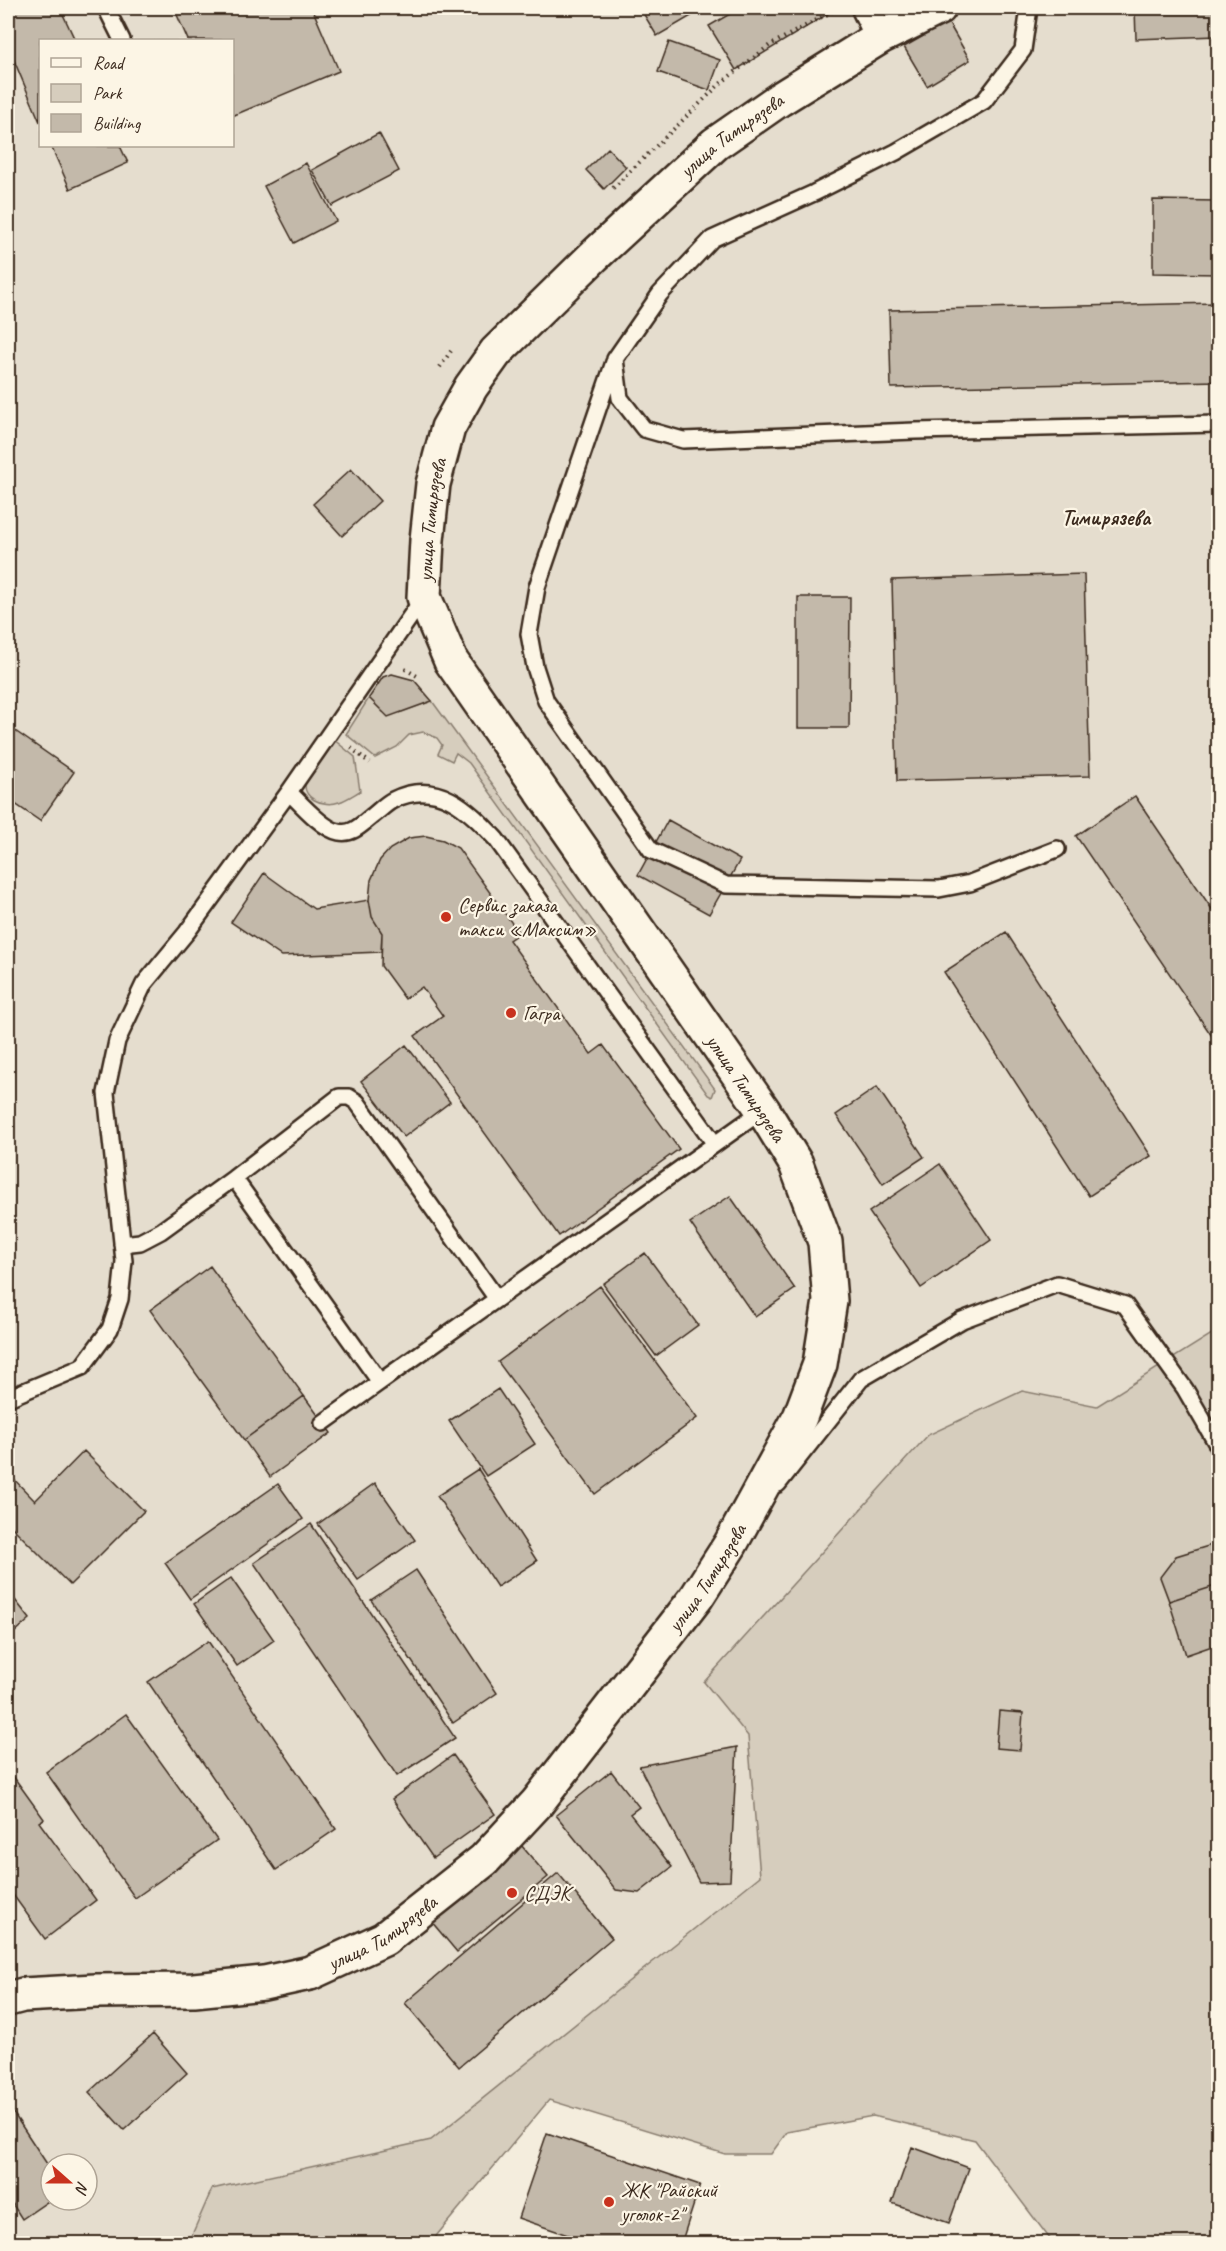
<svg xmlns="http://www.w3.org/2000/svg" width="1226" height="2251" font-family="Caveat,sans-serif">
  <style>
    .built { fill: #e5ddce; fill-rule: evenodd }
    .green { fill: #d6cdbd; stroke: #887c6e; stroke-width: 1.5 }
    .building { fill: #c3b9aa; stroke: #3b2a1e; stroke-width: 1.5 }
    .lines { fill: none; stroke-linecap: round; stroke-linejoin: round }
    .lane-casing { stroke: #3b2a1e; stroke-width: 20 }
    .street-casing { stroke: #3b2a1e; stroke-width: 33 }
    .secondary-casing { stroke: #3b2a1e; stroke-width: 38 }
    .path { stroke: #3b2a1e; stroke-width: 4; stroke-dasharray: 1.5 4.5; stroke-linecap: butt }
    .lane { stroke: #fcf5e5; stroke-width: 15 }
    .street { stroke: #fcf5e5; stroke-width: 28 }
    .secondary { stroke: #fcf5e5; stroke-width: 33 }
    .poi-dot { fill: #c8321e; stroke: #fcf5e5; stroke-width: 2 }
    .labels { text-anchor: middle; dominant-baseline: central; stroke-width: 4.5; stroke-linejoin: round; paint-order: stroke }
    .street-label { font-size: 21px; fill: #3b2a1e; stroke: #fcf5e5 }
    .poi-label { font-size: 21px; fill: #3b2a1e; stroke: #fcf5e5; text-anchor: start }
    .neighbourhood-label { font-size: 22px; font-weight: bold; fill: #3b2a1e; stroke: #fcf5e5 }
  </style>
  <rect width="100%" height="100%" fill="#f4eddd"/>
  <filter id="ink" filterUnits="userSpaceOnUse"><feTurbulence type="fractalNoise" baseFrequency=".0167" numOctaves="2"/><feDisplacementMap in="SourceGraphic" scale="12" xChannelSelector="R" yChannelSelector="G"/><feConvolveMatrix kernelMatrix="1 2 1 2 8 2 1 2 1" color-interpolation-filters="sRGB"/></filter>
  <g filter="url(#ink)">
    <path class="built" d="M8 8H1218V1330L1097 1406 1022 1391 928 1435 704 1682 748 1736 760 1876 431 2140 212 2189 188 2243 8 2244ZM40 40H232V146H40ZM51 2164H87V2200H51Z"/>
    <path class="green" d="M369 698 383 712 397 704 402 712 432 701 715 1089 712 1097 708 1095 469 763 456 753 452 761 438 754 442 745 437 738 423 732 409 735 397 747 375 758 346 734Z
      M333 739 355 757 360 791C353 795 346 800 339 802 324 808 298 798 307 778 313 765 324 752 333 739Z
      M1218 1330V2243H1053L975 2140 873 2116 787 2132 771 2154H725L549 2100 437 2235 433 2243 188 2244 212 2189 431 2140 760 1876 748 1736 704 1682 928 1435 1022 1391 1097 1406Z"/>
    <path class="building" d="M8 8H60L75 40H40V122L8 46Z
      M174 8H312L339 71 232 116V40H188Z
      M640 8H705L657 36Z
      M740 8H829L831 12 736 70 709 26Z
      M1135 8H1217V36L1136 39Z
      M948 22 970 60 927 86 904 47Z
      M669 42 720 60 709 90 658 72Z
      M379 133 399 171 332 206 312 170Z
      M51 146H120L128 163 70 189Z
      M608 148 626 167 604 189 586 170Z
      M306 163 336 221 294 243 264 186Z
      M1153 200 1218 201V274L1153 273Z
      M1218 303V381L891 388 889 310Z
      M351 469 380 501 342 536 313 504Z
      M1084 574 1090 776 897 781 892 580Z
      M798 597H850L849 728H798Z
      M392 674 414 680 432 701 388 717 369 698 383 677Z
      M8 726 74 772 40 821 8 799Z
      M1135 796 1218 918V1045L1076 836Z
      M668 820 740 860 709 914 638 875Z
      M426 836 443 840 458 848 519 933 509 940 591 1054 603 1045 679 1149 559 1236 415 1036 443 1016 422 987 405 999 381 966 382 933 372 917 369 900 371 880 380 860 390 849 409 838Z
      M264 873 314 909 369 900 372 917 382 933 381 952 281 956 231 922Z
      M1006 932 1151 1156 1089 1196 944 972Z
      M406 1045 450 1102 404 1137 361 1081Z
      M877 1087 924 1157 883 1184 836 1115Z
      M940 1164 991 1240 921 1288 869 1212Z
      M730 1196 795 1289 755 1317 690 1223Z
      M645 1253 698 1325 656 1356 603 1284Z
      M210 1266 304 1396 244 1440 150 1310Z
      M600 1286 697 1418 595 1494 498 1362Z
      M498 1389 535 1444 486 1476 449 1421Z
      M304 1396 331 1433 270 1477 244 1440Z
      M84 1451 144 1511 70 1585 8 1523V1473L35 1501Z
      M478 1469 537 1561 497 1587 437 1496Z
      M375 1483 415 1540 358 1580 318 1524Z
      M278 1484 303 1519 190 1599 165 1563Z
      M311 1524 455 1738 397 1776 254 1563Z
      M1218 1543V1585L1169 1601 1160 1577 1176 1556Z
      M416 1570 497 1693 453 1723 371 1600Z
      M231 1578 274 1640 237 1666 194 1604Z
      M1218 1585V1644L1186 1655 1169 1601Z
      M8 1591 30 1619 8 1638Z
      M208 1641 336 1829 276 1870 148 1682Z
      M999 1711 1023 1713 1020 1750 996 1748Z
      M126 1714 217 1840 135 1898 46 1772Z
      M737 1747 730 1881 699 1882 639 1766Z
      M453 1755 495 1814 433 1858 392 1799Z
      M611 1771 639 1807 630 1814 672 1867 639 1893 616 1890 556 1815Z
      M13 1776 44 1819 39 1822 96 1900 45 1939 8 1888V1780Z
      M521 1845 548 1877 457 1952 431 1921Z
      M558 1873 612 1938 459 2067 405 2003Z
      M153 2034 187 2073 124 2130 89 2092Z
      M8 2105 51 2170V2199L22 2219 8 2197Z
      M547 2133 700 2185 681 2244H594L518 2218Z
      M912 2147 969 2168 949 2223 892 2203Z"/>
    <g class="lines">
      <defs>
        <path id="lane" d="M106 8 122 40
          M1029 8 1023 50 984 101 896 152 814 193 712 239 660 294 615 359 620 398 644 429 683 440 915 431 1218 424
          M614 362 537 587 529 634 535 667 546 701 651 850 726 885 939 889 970 883 1057 849
          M289 792C300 803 324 830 339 832 352 835 361 825 371 817 378 812 385 804 393 800 437 778 468 809 496 839L715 1144
          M234 1178 339 1097H349L357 1102 497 1299
          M122 1244 140 1242 161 1231 234 1178 380 1382 323 1423
          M380 1382 763 1110
          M8 1398 82 1367 110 1329 120 1299 124 1261 106 1093 117 1041 144 984 187 932 289 792 424 597
          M778 1484 861 1379 962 1320 1057 1284 1125 1305 1185 1389 1218 1446"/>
        <path id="street" d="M866 8 880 37"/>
        <g id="secondary">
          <path id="s1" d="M8 1999 23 1995 95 1991 194 1990 264 1983 310 1973 384 1939 484 1860 537 1803 696 1598 730 1545 800 1417 820 1364 830 1301 825 1242 796 1164 763 1110 451 661 424 597 427 540 433 484 448 428 471 387 496 352 594 256 715 144 780 99 880 37 939 8"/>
        </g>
      </defs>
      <use href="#lane" class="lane-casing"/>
      <use href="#street" class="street-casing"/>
      <use href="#secondary" class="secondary-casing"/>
      <path class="path" d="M613 188 721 83 770 45 835 10
        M440 367 451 351
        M405 669 419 677
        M351 748 370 763"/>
      <use href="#lane" class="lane"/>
      <use href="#street" class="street"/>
      <use href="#secondary" class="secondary"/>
    </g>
  </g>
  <g class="poi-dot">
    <circle cx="446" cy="917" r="6"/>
    <circle cx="511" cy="1013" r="6"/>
    <circle cx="512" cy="1893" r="6"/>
    <circle cx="609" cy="2202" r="6"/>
  </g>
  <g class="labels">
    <g class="street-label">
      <text stroke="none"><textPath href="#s1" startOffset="2583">улица Тимирязева</textPath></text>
      <text stroke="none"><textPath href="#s1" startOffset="2079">улица Тимирязева</textPath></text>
      <text transform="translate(746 1088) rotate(56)">улица Тимирязева</text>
      <text stroke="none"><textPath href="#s1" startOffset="873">улица Тимирязева</textPath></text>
      <text stroke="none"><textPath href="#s1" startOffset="387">улица Тимирязева</textPath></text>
    </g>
    <g class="poi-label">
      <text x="458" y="905">Сервис заказа<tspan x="458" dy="24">такси «Максим»</tspan></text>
      <text x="523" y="1013">Гагра</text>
      <text x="524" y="1893">СДЭК</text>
      <text x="621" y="2190">ЖК "Райский<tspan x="621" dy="24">уголок-2"</tspan></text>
    </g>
    <g class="neighbourhood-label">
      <text x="1106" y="518">Тимирязева</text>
    </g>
  </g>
  <rect width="1226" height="2251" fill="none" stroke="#fcf5e5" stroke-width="30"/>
  <rect x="15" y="15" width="1196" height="2221" fill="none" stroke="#3b2a1e" stroke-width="2" filter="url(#ink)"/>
  <rect x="39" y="39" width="195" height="108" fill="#fcf5e5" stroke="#afa495" stroke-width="1.5"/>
  <rect x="51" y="58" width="30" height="9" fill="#fcf5e5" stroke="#afa495" stroke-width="1.5"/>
  <text x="93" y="69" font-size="18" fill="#3b2a1e">Road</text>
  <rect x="51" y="84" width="30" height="18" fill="#d6cdbd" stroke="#afa495" stroke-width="1.5"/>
  <text x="93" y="99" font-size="18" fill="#3b2a1e">Park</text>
  <rect x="51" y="114" width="30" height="18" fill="#c3b9aa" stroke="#afa495" stroke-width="1.5"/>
  <text x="93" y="129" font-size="18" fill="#3b2a1e">Building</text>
  <g transform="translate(69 2182) rotate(111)"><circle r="28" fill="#fcf5e5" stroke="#afa495" stroke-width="1.5"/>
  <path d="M0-4.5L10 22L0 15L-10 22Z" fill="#c8321e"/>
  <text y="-9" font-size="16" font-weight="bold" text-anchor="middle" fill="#3b2a1e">N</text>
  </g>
</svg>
